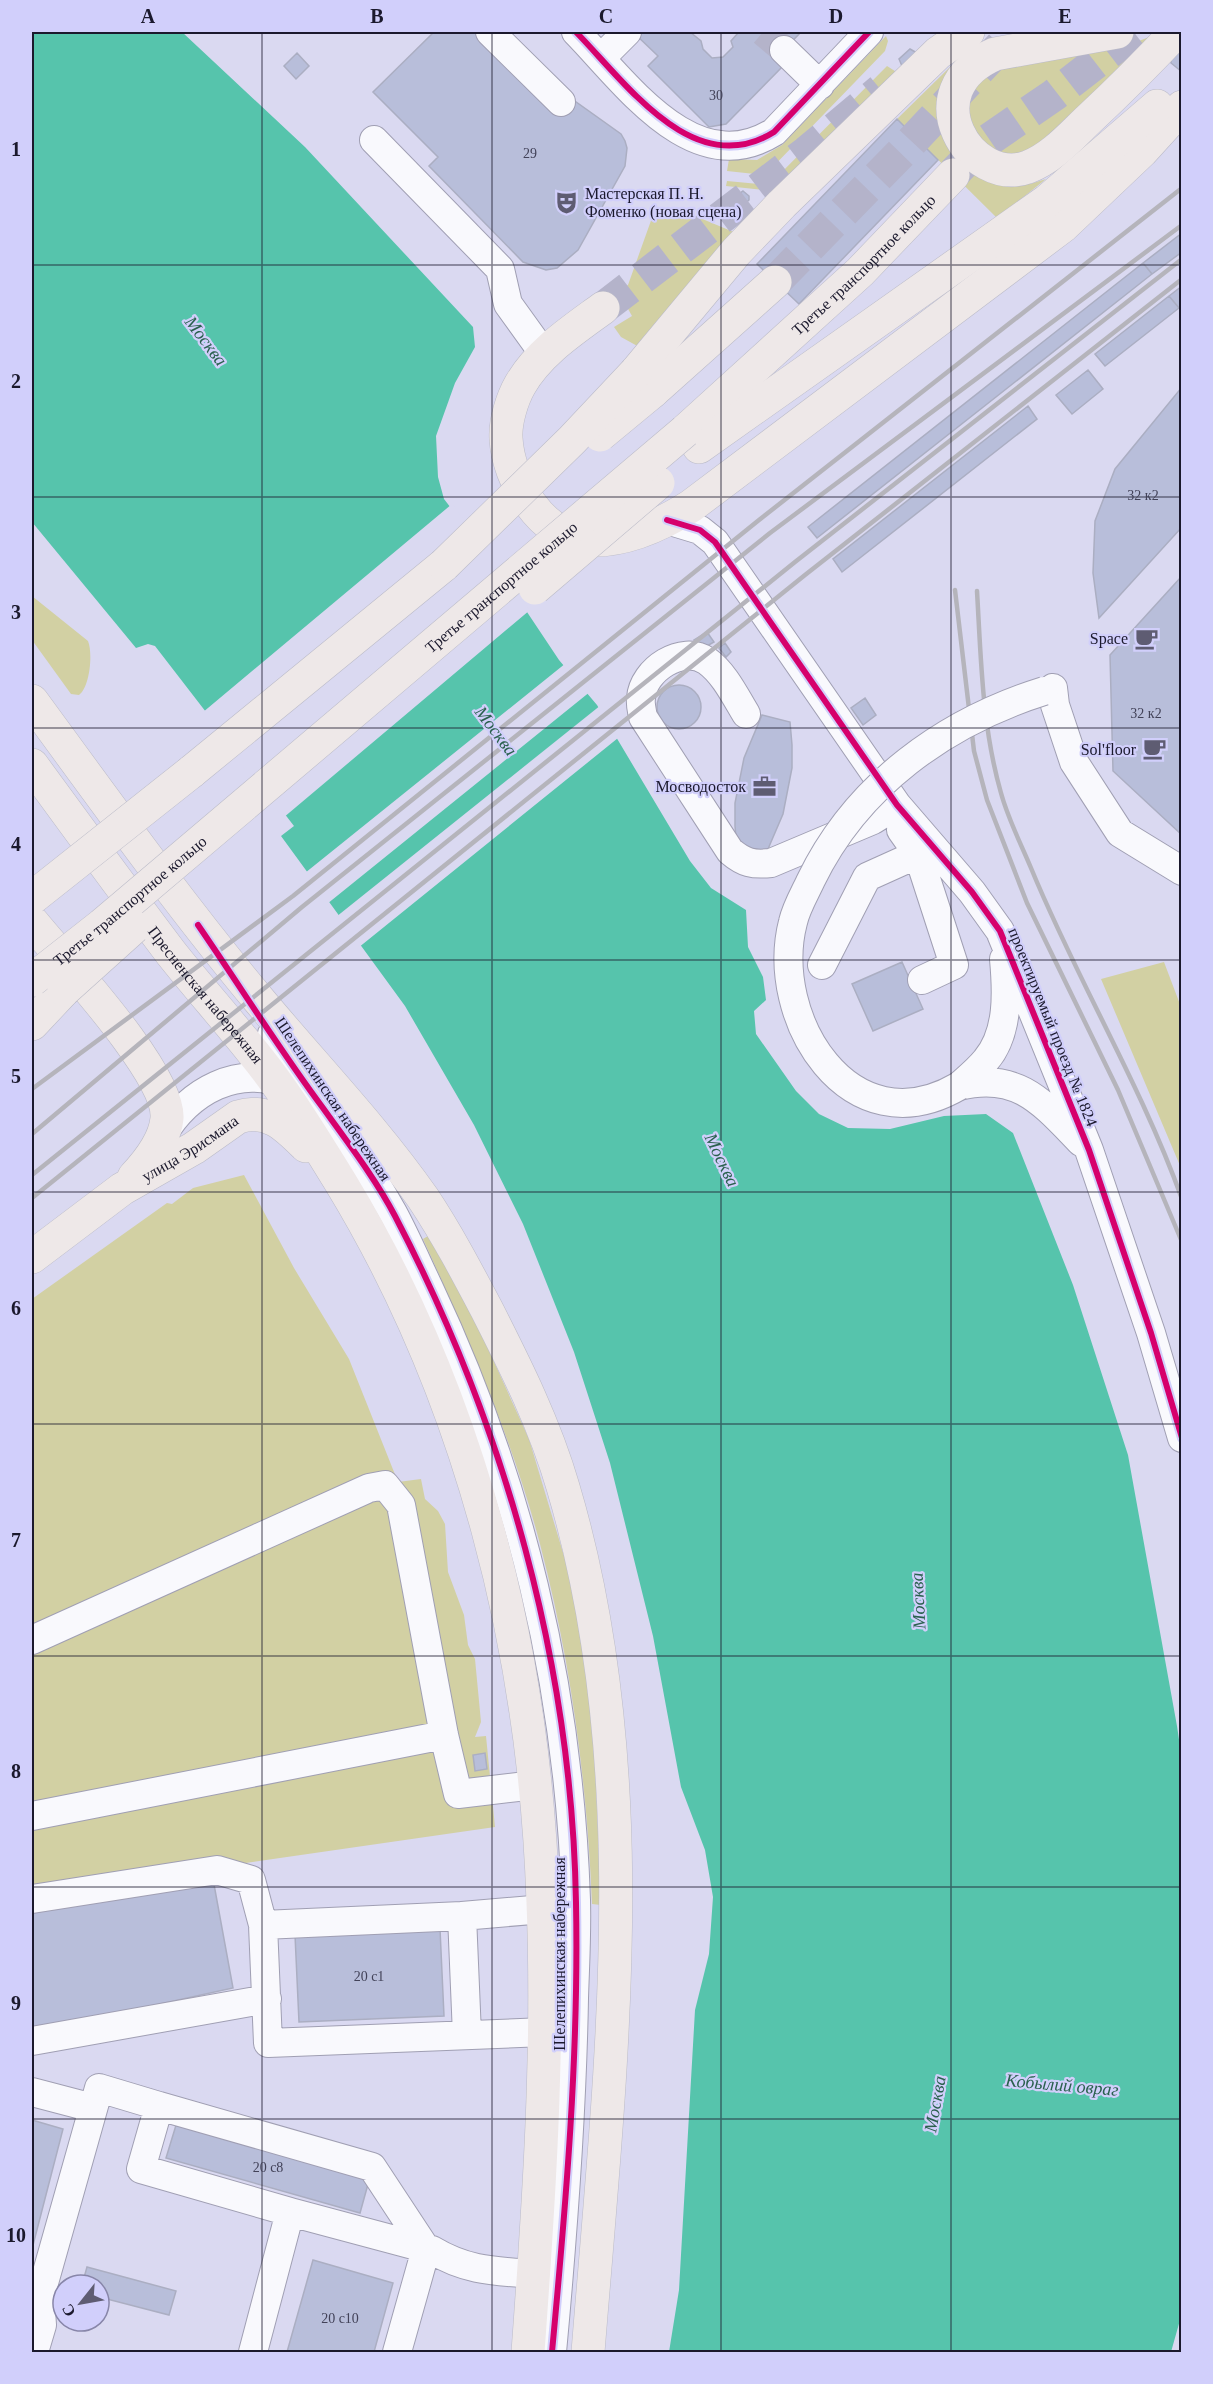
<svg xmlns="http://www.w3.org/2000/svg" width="1213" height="2384" font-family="'Times New Roman',serif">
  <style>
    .green { fill: #d2d0a3 }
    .water { fill: #56c4ac }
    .pier { fill: #dad9f1 }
    .building { fill: #b8beda; stroke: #abaec2; stroke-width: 1.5 }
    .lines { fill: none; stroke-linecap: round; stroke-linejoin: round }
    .minor-tunnel { stroke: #b4b3ca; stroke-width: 28; stroke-dasharray: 28 14; stroke-linecap: butt }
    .major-tunnel { stroke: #b4b3ca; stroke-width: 33; stroke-dasharray: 33 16; stroke-linecap: butt }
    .minor-casing { stroke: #a09fb3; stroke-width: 30 }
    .major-casing { stroke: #bbbbc8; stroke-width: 34 }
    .minor { stroke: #f9f9fd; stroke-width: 28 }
    .major { stroke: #eee8e8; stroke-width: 33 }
    .rail { stroke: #b5b4bb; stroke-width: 4.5 }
    .minor-bridge-casing { stroke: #a09fb3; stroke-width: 30; stroke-linecap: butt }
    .major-bridge-casing { stroke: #bbbbc8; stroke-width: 34; stroke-linecap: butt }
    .minor-bridge { stroke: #f9f9fd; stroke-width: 28 }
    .major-bridge { stroke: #eee8e8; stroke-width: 33 }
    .cycleway-casing { stroke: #d1cffb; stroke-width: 10 }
    .cycleway { stroke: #d6006c; stroke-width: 6 }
    .grid { fill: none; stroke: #1b192d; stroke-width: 1.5; stroke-opacity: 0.55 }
    .labels { text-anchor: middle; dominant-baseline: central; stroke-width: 4.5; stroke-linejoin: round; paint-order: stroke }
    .number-label { font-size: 14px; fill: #424258 }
    .poi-label { font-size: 16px; fill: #1b192d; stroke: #d1cffb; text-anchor: end }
    .street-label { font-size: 16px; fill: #1b192d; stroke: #d1cffb }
    .water-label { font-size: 18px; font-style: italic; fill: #2a614e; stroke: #d1cffb }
    .neatline { fill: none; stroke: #1b192d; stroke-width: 2 }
    .grid-label { font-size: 20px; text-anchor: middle; font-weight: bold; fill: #1b192d }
  </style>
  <rect width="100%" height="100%" fill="#dad9f1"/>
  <path class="green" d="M1157 34 1041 143 1014 157 977 143 965 103 969 89 996 67 1118 49Z
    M886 36 888 41 885 51 765 175 727 171 729 159 757 160 782 145Z
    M952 65 941 96 1015 184H1030L1046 179 997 218 897 119Z
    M887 66 898 73 774 191 726 186 727 181 769 185Z
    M653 215 700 218 736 233 641 348 621 337 614 327 632 316 618 291 628 285Z
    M32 596 88 641C93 653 90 687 79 695L71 694 32 640Z
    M1164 962 1181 1007V1168L1101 979Z
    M244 1175 294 1268 349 1359 398 1482 421 1479 425 1499 438 1511 445 1524 448 1572 464 1615 468 1645 475 1659 481 1722 475 1737 486 1736 495 1827 32 1894V1299L167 1203 172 1204 193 1188Z
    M428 1236 471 1311 529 1439 570 1576 593 1716 601 1905 592 1904C587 1782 571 1662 540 1544 512 1438 468 1338 423 1239Z"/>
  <path class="water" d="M32 32H182L305 147 473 327 475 347 455 383 436 436 438 477 444 499 501 573 559 660 597 705 690 861 711 888 746 910 748 947 763 977 766 1000 754 1011 756 1034 796 1091 819 1114 848 1128 890 1129 944 1116 986 1114 1013 1133 1073 1285 1128 1455 1177 1726 1182 1760V2313L1171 2352H669L679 2290 695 2010 709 1954 713 1897 705 1850 681 1787 653 1636 610 1463 574 1352 523 1224 474 1125 405 1006 281 836 294 826 155 646 148 644 136 648 32 522Z"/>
  <path class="pier" d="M452 504 530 610 283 818 202 713Z
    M566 663 591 691 327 904 305 873Z
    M601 705 618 738 358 948 336 917Z"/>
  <path class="building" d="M434 32H478L621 134 625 141 627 148 625 166 578 250 557 268 546 270 523 262 429 166 438 157 373 92Z
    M633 32H690L701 41 703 49 712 58 723 57 733 47 731 41 738 33 801 32 778 56 785 64 726 124 709 127 648 66 658 56Z
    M1182 47V72L1171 63V57Z
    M910 49 917 53 902 66 899 59Z
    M297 53 309 66 296 79 284 66Z
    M897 119 938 160 799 304 757 264Z
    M743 191 749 196V200L739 209H731L729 201Z
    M1182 233V252L1152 274 1143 263Z
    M1143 263 1152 274 817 538 808 527Z
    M1182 286V306L1179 308 1169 296Z
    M1169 296 1179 308 1105 366 1095 354Z
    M1088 370 1103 389 1072 414 1056 395Z
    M1182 387V527L1099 618 1093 573 1095 521 1115 469Z
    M1028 406 1037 419 842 572 833 559Z
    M1182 576V835L1113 771 1110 655Z
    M707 632 714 642 700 650 694 640Z
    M725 643 731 652 726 657 719 648Z
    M657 707a22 22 0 1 1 44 0a22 22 0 1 1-44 0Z
    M865 698 876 715 863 725 851 708Z
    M762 715 790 722 792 745V768L783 814 765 856 737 850 735 826V803L744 758Z
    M902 962 923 1009 873 1031 852 984Z
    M485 1753 487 1769 475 1771 473 1755Z
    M213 1879 233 1988 32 2032V1913Z
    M440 1929 444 2016 299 2022 295 1935Z
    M32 2120 63 2129 32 2249Z
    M177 2122 370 2177 360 2213 166 2158Z
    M313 2260 393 2283 374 2352H287Z
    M87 2267 176 2291 169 2315 99 2297V2285H82Z"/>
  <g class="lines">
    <path class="minor-tunnel" d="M763 32 784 50"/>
    <path class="major-tunnel" d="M954 173 981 145 1054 95 1135 32
      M775 282 901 153 1014 32
      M603 308 807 152 881 90"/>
    <defs>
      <path id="minor" d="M490 32 561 102
        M576 32C626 83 694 182 774 132L869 32
        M784 50 820 85
        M601 58 627 32
        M374 140 500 269 508 304 544 354
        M667 520 700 530 715 542 897 805 972 892 1000 931 1089 1150 1151 1333 1182 1438
        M1053 688 1055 705 1074 762 1120 833 1182 871
        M746 714C735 696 724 673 707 661 682 644 643 670 641 698 640 704 642 711 643 717L730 851C744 863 753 865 771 863L873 820 897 805
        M901 830 918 854 954 965 922 980
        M822 965 867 877 918 854
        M272 1034C313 1093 358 1150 393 1213 406 1237 417 1263 429 1288 520 1480 569 1688 576 1900 577 1933 575 1965 574 1998 572 2116 563 2234 552 2352
        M959 1086C968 1078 978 1070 986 1060 1009 1033 1007 992 1004 959
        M959 1086C1018 1071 1043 1103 1081 1142
        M162 1136C189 1091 238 1063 289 1086
        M32 1640 369 1488 385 1485 401 1505 444 1735 458 1794 535 1785
        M32 1816 444 1735
        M32 1899 217 1870 251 1880 263 1925
        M462 1916 544 1909
        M467 2035 462 1916 263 1925 268 2043 545 2032
        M32 2041 267 1999
        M32 2092 93 2108
        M159 2106 372 2167 426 2249 397 2352
        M34 2352 42 2325 40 2297 99 2088 159 2106 141 2169 290 2212
        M253 2352 290 2212 432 2250C467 2271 494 2271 534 2274"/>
      <g id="major">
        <path d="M1117 32 995 54C910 91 971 188 1028 167 1052 158 1071 136 1089 119 1119 91 1148 62 1176 32"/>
        <path d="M603 308C573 330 539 352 520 385 512 399 505 422 506 438 508 480 541 537 588 540 624 542 661 525 691 506L1063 226 1142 151 1182 107"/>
        <path d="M636 372 736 252 782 204 938 53 968 32"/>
        <path d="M652 392 775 282"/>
        <path id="s1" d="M685 431 860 272 953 175"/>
        <path d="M699 447 1047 201 1157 106"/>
        <path d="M32 701C106 802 179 904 259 1000 314 1066 374 1128 423 1198 447 1234 467 1272 487 1310 516 1367 545 1425 563 1487 647 1769 611 2064 588 2352"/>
        <path id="s2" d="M32 765C78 828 124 891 171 953 205 996 243 1037 275 1081 299 1114 320 1149 341 1183 471 1397 535 1653 543 1902 549 2052 539 2202 528 2352"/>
        <path d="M191 772 444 565"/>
        <path d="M32 922C63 960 170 1074 167 1118 165 1141 148 1162 134 1177"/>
        <path d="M32 1024 64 990"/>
        <path id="s3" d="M32 1257 122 1189 194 1148 238 1117C268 1107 287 1127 306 1146"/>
      </g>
    </defs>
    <use href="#minor" class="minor-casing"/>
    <use href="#major" class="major-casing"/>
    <use href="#minor" class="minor"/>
    <use href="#major" class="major"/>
    <path class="rail" d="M955 590 974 751 987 800 1027 903 1118 1090 1182 1242
      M977 591C981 659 982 727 1001 793 1008 819 1021 844 1031 868 1077 980 1141 1085 1182 1199
      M32 1089 293 896 759 520 1182 188
      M32 1134 302 907 770 533 1182 225
      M32 1175 795 562 1182 259
      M32 1198 805 575 1182 279"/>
    <defs>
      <path id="minor-bridge" d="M959 1086C850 1150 768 1018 793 922 796 908 805 893 811 880 857 785 945 722 1044 691"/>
      <g id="major-bridge">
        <path d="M600 435 652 392"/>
        <path d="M444 565 572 440 636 372"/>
        <path d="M535 588 658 483"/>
        <path d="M32 898 191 772"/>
        <path id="s4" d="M32 980 102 925 685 431"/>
        <path d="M64 990 134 927"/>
      </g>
    </defs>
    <use href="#minor-bridge" class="minor-bridge-casing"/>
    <use href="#major-bridge" class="major-bridge-casing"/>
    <use href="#minor-bridge" class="minor-bridge"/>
    <use href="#major-bridge" class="major-bridge"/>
    <defs>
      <path id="cycleway" d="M576 32C626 83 694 182 774 132L869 32
        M667 520 700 530 715 542 897 805 972 892 1000 931 1089 1150 1151 1333 1182 1438
        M198 925C240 986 279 1049 323 1108 348 1143 375 1178 395 1216 505 1427 572 1664 576 1903 579 2053 566 2203 552 2352"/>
    </defs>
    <use href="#cycleway" class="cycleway-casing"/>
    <use href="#cycleway" class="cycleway"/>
  </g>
  <path class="grid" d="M262 32V2352M492 32V2352M721 32V2352M951 32V2352M32 265H1182M32 497H1182M32 728H1182M32 960H1182M32 1192H1182M32 1424H1182M32 1656H1182M32 1887H1182M32 2119H1182"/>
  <defs>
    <symbol id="theatre-bare" viewBox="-9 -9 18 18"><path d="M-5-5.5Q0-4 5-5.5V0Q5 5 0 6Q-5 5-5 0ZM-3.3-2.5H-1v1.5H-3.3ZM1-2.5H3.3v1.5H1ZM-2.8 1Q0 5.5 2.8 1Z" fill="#5e5c72" stroke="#d1cffb" stroke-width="2.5" paint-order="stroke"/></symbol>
    <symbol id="cafe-bare" viewBox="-9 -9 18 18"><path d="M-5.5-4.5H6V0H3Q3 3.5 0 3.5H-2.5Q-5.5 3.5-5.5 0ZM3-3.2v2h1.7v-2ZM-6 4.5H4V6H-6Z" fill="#5e5c72" stroke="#d1cffb" stroke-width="2.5" paint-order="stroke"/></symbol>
    <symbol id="office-bare" viewBox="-9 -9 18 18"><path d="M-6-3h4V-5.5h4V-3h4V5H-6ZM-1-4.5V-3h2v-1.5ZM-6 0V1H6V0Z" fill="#5e5c72" stroke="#d1cffb" stroke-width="2.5" paint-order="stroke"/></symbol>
  </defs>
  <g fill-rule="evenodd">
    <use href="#theatre-bare" x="550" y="186" width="33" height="33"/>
    <use href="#cafe-bare" x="1130" y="622" width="33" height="33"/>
    <use href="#cafe-bare" x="1138" y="732" width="33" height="33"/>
    <use href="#office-bare" x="748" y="770" width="33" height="33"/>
  </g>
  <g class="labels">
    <g class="number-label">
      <text x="716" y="95">30</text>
      <text x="530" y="153">29</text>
      <text x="1143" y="495">32 к2</text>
      <text x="1146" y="713">32 к2</text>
      <text x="369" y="1976">20 с1</text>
      <text x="268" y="2167">20 с8</text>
      <text x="340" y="2318">20 с10</text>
    </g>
    <g class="poi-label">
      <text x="585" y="193" text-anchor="start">Мастерская П. Н.<tspan x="585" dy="18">Фоменко (новая сцена)</tspan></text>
      <text x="1128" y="638">Space</text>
      <text x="1136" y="749">Sol'floor</text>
      <text x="746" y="786">Мосводосток</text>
    </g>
    <g class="street-label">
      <text stroke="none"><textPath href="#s1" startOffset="244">Третье транспортное кольцо</textPath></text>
      <text stroke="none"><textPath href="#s4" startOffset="612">Третье транспортное кольцо</textPath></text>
      <text stroke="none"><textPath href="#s4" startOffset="126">Третье транспортное кольцо</textPath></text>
      <text stroke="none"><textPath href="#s2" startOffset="288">Пресненская набережная</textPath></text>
      <text transform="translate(1053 1027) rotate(68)">проектируемый проезд № 1824</text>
      <text transform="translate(333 1099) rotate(56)">Шелепихинская набережная</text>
      <text stroke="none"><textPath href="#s3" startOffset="192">улица Эрисмана</textPath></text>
      <text transform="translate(559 1954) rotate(-90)">Шелепихинская набережная</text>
    </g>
    <g class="water-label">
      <text transform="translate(206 341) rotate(53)">Москва</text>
      <text transform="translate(496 731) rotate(53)">Москва</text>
      <text transform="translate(722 1160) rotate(64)">Москва</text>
      <text transform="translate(918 1601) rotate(-93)">Москва</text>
      <text transform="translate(1062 2085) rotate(5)">Кобылий овраг</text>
      <text transform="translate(935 2104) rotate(-80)">Москва</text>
    </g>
  </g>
  <rect width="1213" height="2384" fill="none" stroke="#d1cffb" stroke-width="66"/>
  <g transform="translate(81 2303) rotate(239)"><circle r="28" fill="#d1cffb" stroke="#8886a9" stroke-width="1.5"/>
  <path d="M0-4.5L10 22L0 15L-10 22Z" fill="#5e5c72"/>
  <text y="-9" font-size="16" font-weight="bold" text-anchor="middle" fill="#1b192d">С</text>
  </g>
  <rect x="33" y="33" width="1147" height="2318" class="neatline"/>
  <g class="grid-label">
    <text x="148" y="23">A</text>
    <text x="377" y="23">B</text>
    <text x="606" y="23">C</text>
    <text x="836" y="23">D</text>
    <text x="1065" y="23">E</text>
    <text x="16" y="156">1</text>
    <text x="16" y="388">2</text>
    <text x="16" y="619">3</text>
    <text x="16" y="851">4</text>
    <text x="16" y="1083">5</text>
    <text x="16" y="1315">6</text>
    <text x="16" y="1547">7</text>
    <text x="16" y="1778">8</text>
    <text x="16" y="2010">9</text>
    <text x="16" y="2242">10</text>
  </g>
</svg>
